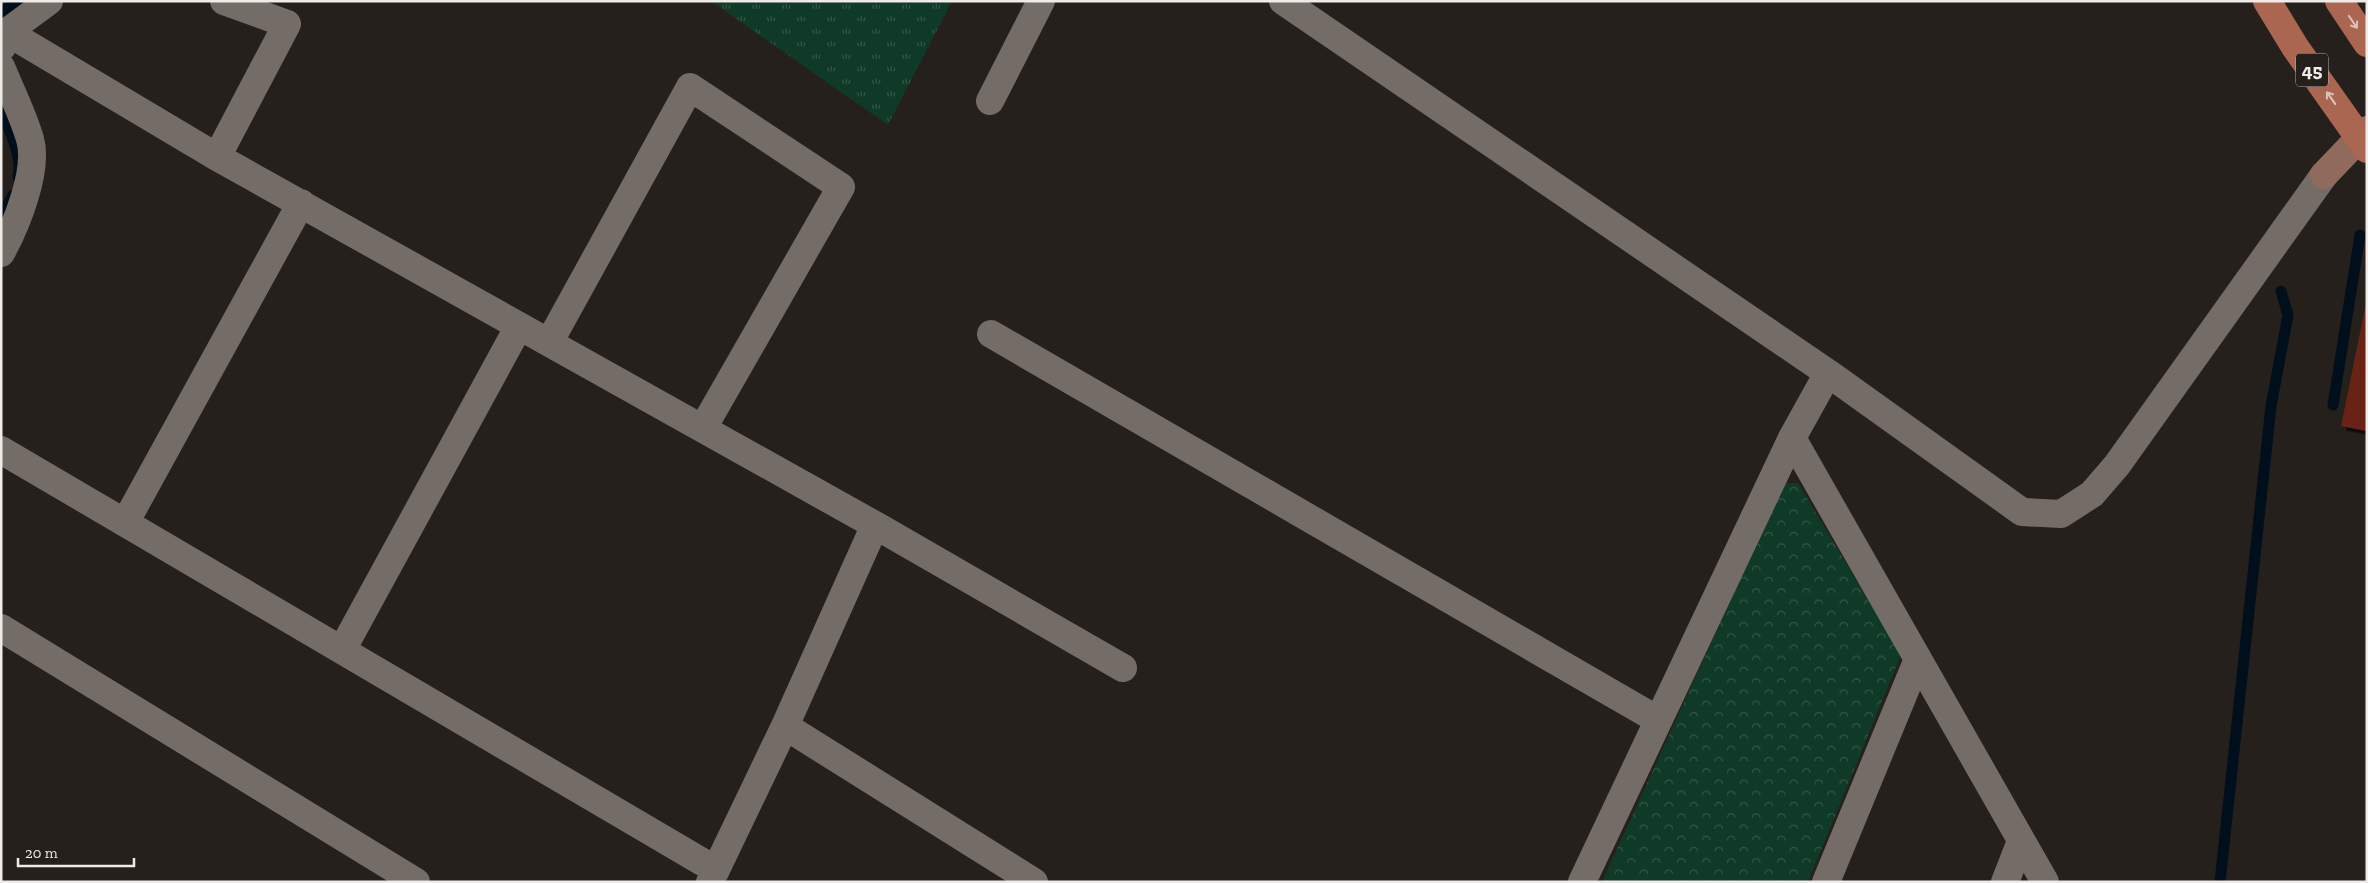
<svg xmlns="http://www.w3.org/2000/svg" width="2368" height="883" font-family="'Zilla Slab',serif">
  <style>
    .grass { fill: url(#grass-tufts) }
    .park { fill: url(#park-crowns) }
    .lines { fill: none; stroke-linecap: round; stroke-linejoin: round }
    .stream { stroke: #000f1b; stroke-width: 11 }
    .building { fill: #682216; filter: url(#shadow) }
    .street { stroke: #746d67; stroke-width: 28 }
    .secondary { stroke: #906a5c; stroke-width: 28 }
    .primary { stroke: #ab6651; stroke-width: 28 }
    .oneway { stroke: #dbc3bb }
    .labels { text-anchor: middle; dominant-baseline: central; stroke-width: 5; stroke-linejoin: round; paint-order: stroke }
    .shield { fill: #26201c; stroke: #b3aeab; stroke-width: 1 }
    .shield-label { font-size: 19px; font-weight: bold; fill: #efebe8 }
  </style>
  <defs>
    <pattern id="grass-tufts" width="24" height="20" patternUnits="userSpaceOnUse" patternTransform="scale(1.25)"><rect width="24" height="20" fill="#0f3a27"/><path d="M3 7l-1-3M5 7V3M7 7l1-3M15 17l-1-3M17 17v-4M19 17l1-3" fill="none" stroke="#325746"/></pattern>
    <pattern id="park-crowns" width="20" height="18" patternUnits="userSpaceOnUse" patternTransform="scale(1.25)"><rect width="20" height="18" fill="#0f3a27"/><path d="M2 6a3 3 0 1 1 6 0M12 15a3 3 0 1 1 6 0" fill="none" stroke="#325746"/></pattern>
    <filter id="shadow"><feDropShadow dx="4.5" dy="4.5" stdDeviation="0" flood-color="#0009"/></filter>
  </defs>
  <rect width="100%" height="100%" fill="#26201c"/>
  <path class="grass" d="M711 1H952L888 125Z"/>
  <path class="park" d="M1784 483H1798L1901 655 1808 882H1602Z"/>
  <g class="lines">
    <path class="stream" d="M1 13 17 1
      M1 112C10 130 23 158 18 177
      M1 217 13 195
      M2333 405 2360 235
      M2220 882 2271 406 2288 315 2281 291"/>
  </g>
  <path class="building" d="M2366 303H2367V431L2341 426Z"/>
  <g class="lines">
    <path class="street" d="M1283 1 1828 373 2022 512 2061 514 2092 494 2117 465 2324 175
      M1 32H7L217 157 875 525 785 726 710 882
      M2 47 7 32 49 1
      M1 67C11 91 23 115 30 139 39 170 16 226 1 253
      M990 101 1041 1
      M217 157 287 24 224 1
      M991 334 1658 720
      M550 341 690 87 841 187 703 428
      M1792 438 2045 882
      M1 450 716 870
      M125 523 301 203
      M875 525 1123 668
      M1 628 416 882
      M342 650 519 326
      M785 726 1034 882
      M1582 882 1792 438 1828 373
      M1826 882 1918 659
      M2005 882 2021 841"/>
    <path class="secondary" d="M2324 175 2367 130"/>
    <path class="primary" d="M2267 1 2295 47 2367 149
      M2339 1 2367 43"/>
  </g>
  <defs><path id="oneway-shaft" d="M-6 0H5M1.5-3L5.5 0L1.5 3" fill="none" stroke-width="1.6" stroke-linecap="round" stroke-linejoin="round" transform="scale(1.25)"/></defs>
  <g class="oneway">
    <use href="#oneway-shaft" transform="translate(2353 22) rotate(56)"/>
    <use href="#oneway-shaft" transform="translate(2331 98) rotate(-125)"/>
  </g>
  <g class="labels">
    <rect class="shield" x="2296" y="53.5" width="32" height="33" rx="4"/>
    <g class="shield-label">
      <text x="2312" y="70">45</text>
    </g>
  </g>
  <rect width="2368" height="883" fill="none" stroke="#efebe8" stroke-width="5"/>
  <path d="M18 858v8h116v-8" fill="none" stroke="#efebe8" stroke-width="2.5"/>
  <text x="25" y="858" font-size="15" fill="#efebe8" stroke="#26201c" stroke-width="4" paint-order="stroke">20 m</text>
</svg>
